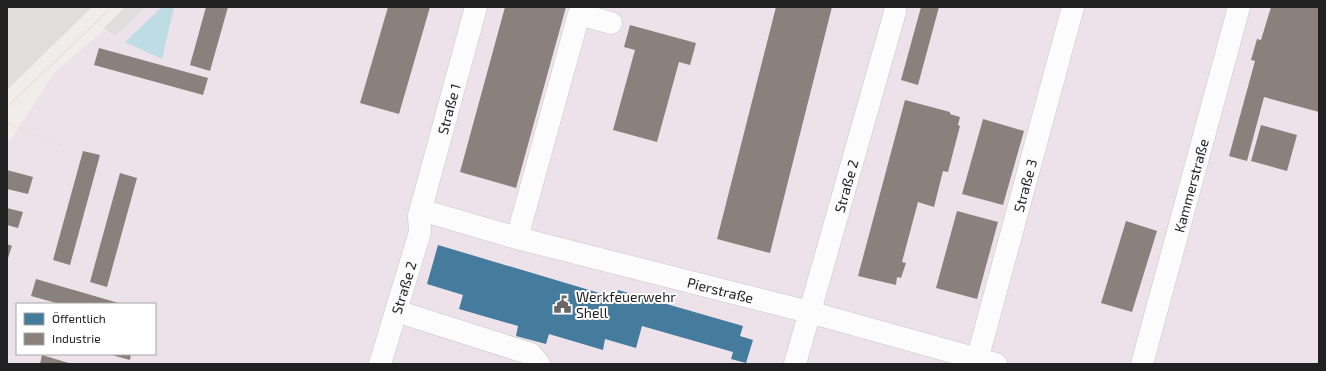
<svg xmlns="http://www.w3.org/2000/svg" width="1326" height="371" font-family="'Exo 2',sans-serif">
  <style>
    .industrial { fill: #ede2e9; fill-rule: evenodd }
    .parking { fill: #e0dedd }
    .water { fill: #bddce4 }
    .public { fill: #457b9d }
    .industry { fill: #8a817c }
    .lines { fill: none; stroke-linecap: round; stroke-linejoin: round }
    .minor-casing { stroke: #c8c7c6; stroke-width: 23 }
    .path { stroke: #eddcda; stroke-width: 2.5; stroke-dasharray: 2 2; stroke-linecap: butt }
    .minor { stroke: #fdfcfc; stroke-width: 22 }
    .labels { text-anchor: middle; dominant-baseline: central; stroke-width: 4; stroke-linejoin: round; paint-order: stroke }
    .street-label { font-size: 14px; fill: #212121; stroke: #fff }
    .poi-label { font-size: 14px; fill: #212121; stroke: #fff; text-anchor: start }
  </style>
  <rect width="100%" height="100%" fill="#f0edea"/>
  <path class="industrial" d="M146 7H1319V364H7V142L14 135 55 72 104 30 114 37ZM17 304H155V354H17Z"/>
  <path class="parking" d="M7 7H92L7 90Z
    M125 7H146L114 37 104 28Z"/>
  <path class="water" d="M162 7H174L162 59 125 42Z"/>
  <path class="public" d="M438 245 616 298 618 290 743 326 740 336 753 340 746 363 731 359 733 352 642 326 636 348 605 339 603 350 549 334 546 344 516 336 518 326 459 309 463 295 427 284Z"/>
  <path class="industry" d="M206 7H228L210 71 190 65Z
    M388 7H430L399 114 360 103Z
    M505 7H566L516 188 460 172Z
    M776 7H832L770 253 717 239Z
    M921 7H939L918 85 901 80Z
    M1271 7H1319V112L1264 97 1247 161 1229 156 1255 61 1251 60 1257 39 1261 40Z
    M630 25 696 43 690 65 679 62 657 142 613 130 635 50 624 47Z
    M99 48 208 78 203 95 94 65Z
    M905 100 950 112V114L960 117 958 125 960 126 948 172 943 171 934 207 918 202 902 262 906 263 901 278 897 277 896 285 858 276Z
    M983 119 1024 131 1003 205 962 194Z
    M1261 125 1297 135 1287 171 1251 161Z
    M83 151 100 155 70 265 53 260Z
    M7 170 33 177 28 194 7 189Z
    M120 173 137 178 107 287 90 282Z
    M7 208 23 212 18 228 7 225Z
    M957 211 998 222 977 299 936 288Z
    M1126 221 1157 231 1132 312 1101 303Z
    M7 244 12 246 7 261Z
    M36 279 122 304H60L31 296Z
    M108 354H131L130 360Z
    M42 355 72 364H40Z"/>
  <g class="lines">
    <defs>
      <g id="minor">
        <path id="s1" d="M421 210 517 238 809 312 996 364"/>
        <path d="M517 238 579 14 611 23"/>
        <path d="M396 311 531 354 539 364"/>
        <path id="s2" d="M380 364 420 232 419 216 476 7"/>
        <path id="s3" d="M795 364 895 12V7"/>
        <path id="s4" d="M976 364 1073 7"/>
        <path id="s5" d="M1142 364 1239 7"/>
      </g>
    </defs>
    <use href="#minor" class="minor-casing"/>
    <path class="path" d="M7 107 112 7
      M7 123 61 146"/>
    <use href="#minor" class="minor"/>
  </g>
  <defs>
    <symbol id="civic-bare" viewBox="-9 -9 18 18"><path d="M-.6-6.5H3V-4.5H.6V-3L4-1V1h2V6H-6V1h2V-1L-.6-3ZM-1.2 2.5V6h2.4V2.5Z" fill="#696867" stroke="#fff" stroke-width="2.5" paint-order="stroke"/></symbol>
  </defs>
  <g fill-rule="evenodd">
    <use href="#civic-bare" x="550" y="292" width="25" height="25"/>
  </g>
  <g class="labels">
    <g class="street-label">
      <text stroke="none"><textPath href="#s2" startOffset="265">Straße 1</textPath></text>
      <text stroke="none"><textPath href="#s4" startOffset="185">Straße 3</textPath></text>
      <text stroke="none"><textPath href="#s3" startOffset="185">Straße 2</textPath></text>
      <text stroke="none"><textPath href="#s5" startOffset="185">Kammerstraße</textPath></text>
      <text stroke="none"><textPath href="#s2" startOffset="80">Straße 2</textPath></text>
      <text stroke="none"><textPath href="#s1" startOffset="310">Pierstraße</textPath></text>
    </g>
    <g class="poi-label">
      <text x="576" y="296">Werkfeuerwehr<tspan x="576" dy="16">Shell</tspan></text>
    </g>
  </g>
  <rect width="1326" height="371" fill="none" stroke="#212121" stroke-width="16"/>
  <rect x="16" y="303" width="140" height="52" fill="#ffffff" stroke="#a6a6a6"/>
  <rect x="24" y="313" width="20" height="12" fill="#457b9d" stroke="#a6a6a6"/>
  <text x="52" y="323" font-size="12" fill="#212121">Öffentlich</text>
  <rect x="24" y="333" width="20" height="12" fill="#8a817c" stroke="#a6a6a6"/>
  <text x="52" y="343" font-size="12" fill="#212121">Industrie</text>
</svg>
